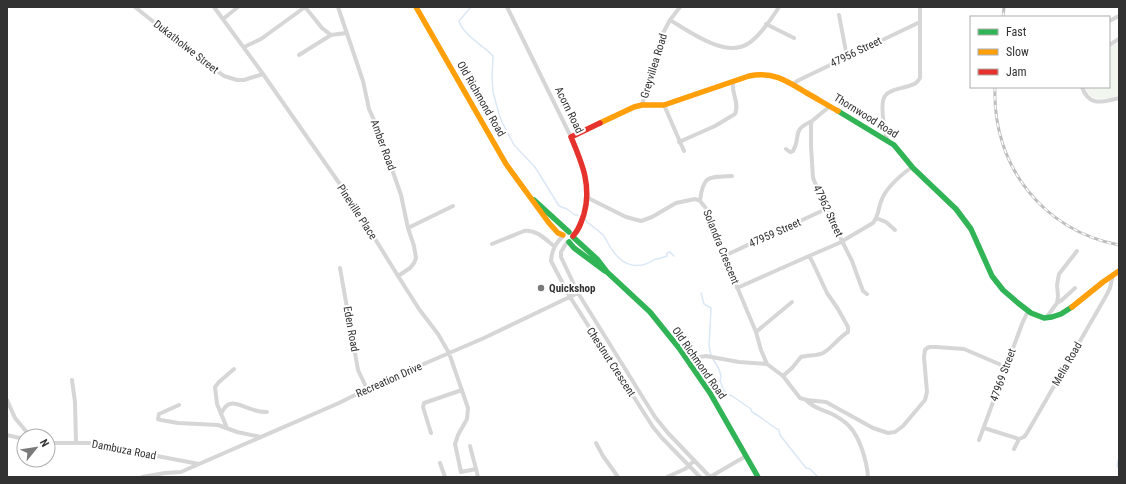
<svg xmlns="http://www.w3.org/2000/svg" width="1126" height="484" font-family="'Roboto Condensed',sans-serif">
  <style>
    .green { fill: #f1f6ee }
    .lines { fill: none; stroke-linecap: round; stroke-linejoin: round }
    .stream { stroke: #dbe7f4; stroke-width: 1.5 }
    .street { stroke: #d6d6d6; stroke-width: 4 }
    .fast { stroke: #30b455; stroke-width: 5.5 }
    .slow { stroke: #ff9f0a; stroke-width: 5.5 }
    .jam { stroke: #e5322d; stroke-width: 5.5 }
    .rail-casing { stroke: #bebebe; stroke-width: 3 }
    .rail { stroke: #fff; stroke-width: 1.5; stroke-dasharray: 4.5; stroke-linecap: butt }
    .poi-dot { fill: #7a7a7a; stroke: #fff; stroke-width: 1.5 }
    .labels { text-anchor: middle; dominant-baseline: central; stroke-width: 4; stroke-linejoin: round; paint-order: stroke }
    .street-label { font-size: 11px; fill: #323232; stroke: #fff }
    .poi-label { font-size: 11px; font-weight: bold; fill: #323232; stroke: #fff; text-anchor: start }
  </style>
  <rect width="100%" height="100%" fill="#fff"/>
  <path class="green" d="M1119 42V96C1104 98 1091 104 1085 87H1109V47Z"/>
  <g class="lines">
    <path class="stream" d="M471 7 459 21C464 36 483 45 493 56L492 78 493 92 499 114 502 122 514 145 535 167 559 206 567 209 575 215H578
      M584 218C589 225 597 229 603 235 607 240 609 246 613 251 624 267 640 270 655 259H658L667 256V253L670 252 674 256
      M701 293 704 304 711 308 709 346 711 355
      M713 359 719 369 721 376 720 380 723 389 727 394 732 396 751 409 752 412C762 417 769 425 779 430L780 435 806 468 810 469 818 477
      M1119 456 1117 466 1119 469"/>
    <path class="street" d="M135 7 195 55 224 76 237 80H244L263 74
      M214 7 263 74 351 200 398 276 419 309 438 334 449 353 468 408 467 419 458 435 455 444 461 472 476 469 470 446
      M305 7 322 28 331 35 346 33
      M338 7 363 81 369 109 378 129 401 195 408 228 414 246 416 258 414 263 410 268 398 276
      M507 7 571 137
      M839 15 847 57
      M223 19 238 7
      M670 20C690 32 726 59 749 43 760 36 772 18 779 7
      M1109 21 1119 16
      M766 24 794 38
      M1109 45 1119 39
      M244 47 261 39 305 7
      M299 55 331 35
      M793 84 799 80 920 22
      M1082 87C1089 107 1102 102 1119 98
      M642 105 662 35 670 20 680 7
      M664 105 684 151
      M830 106 812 121 811 124V146L813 178 826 209 852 261 863 291 867 294
      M887 140C885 131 879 104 885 96 889 90 898 89 905 87 912 85 916 85 920 78V7
      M679 142 715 126 735 114C740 103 731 93 733 82
      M786 149 790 152 793 151C802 136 790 131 812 121
      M588 198 626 217 641 221 652 217 676 203 695 199 700 201 705 207 709 214 724 256 756 332 761 350 767 364
      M700 201C703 175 708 177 732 176
      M876 218 886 222 895 230
      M408 228 453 206
      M563 236C555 244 552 250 551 261L570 297 653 427 662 438 700 477
      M567 242 561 252V257L578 293 655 417 668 433 710 477
      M492 244 524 231C536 229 545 239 554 246
      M724 256 826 209
      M809 256 839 243 873 223C879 216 878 207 882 199 887 187 901 175 912 167
      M340 268 358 370 367 389
      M737 288 809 256 812 261 827 293 838 309 848 327V332C838 338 832 348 823 353 817 356 808 355 801 357L792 368 783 376
      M1057 303 1062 300 1075 288
      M1046 318 1057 303 1058 296 1057 285 1059 274 1077 251
      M756 332 792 302
      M690 366 699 357 706 356 739 362 767 364 783 376 800 398 807 400 826 402 873 428 888 433 895 432 903 426 925 400 927 392 924 357 925 350 927 348 930 347H936L964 349 1006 367
      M72 380 75 402 76 443
      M7 400 15 418 30 436
      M807 401C815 409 824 410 834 415 839 418 845 421 849 426 860 437 867 462 868 477
      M179 405 159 414 158 419 161 420 178 423 218 425 237 432 261 437
      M221 414C228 397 238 405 251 409 256 411 261 412 267 412
      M227 428 217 404 215 387 219 382 234 369
      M984 428 1019 439
      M431 433 423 407 424 403 462 390
      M7 435 24 439
      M979 440 1022 324 1028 311
      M48 443H89L199 464
      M596 443 603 456 618 477
      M1014 449 1019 439 1024 437 1027 433 1106 296 1110 288 1113 274
      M440 463 445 477
      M476 469 478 477
      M142 477 165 473 181 472 199 464 339 403 375 385 484 338 578 293
      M667 477 685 469 694 461
      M710 477 746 456"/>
    <path class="fast" d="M838 111 894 145 913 168 956 209 971 229 992 276 1003 290 1018 303 1031 313 1044 318 1052 317 1061 314 1072 307
      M534 200 569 232
      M573 237 597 259 607 272 650 312 679 348 710 393 758 477
      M569 242 574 248 605 271"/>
    <path class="slow" d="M416 7 506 164 549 223 558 233 563 235
      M600 123 634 107 642 105H664L749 76C771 71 786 80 805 92 816 98 827 105 838 111
      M1072 307 1103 282 1119 271"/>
    <path class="jam" d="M573 236C579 230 581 223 584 214 592 186 582 163 571 137L600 123"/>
    <defs>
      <path id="rail" d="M1003 17 1004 7
        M995 87C992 165 1042 230 1119 245"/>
    </defs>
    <use href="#rail" class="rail-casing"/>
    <use href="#rail" class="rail"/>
  </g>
  <circle class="poi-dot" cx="541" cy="288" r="4"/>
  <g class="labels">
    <g class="street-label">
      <text transform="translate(186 47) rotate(38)">Dukatholwe Street</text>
      <text transform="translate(856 52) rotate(-26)">47956 Street</text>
      <text transform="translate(654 66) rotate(-73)">Greyvillea Road</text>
      <text transform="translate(481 99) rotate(60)">Old Richmond Road</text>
      <text transform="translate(569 110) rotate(64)">Acorn Road</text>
      <text transform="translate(866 116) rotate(32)">Thornwood Road</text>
      <text transform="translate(383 145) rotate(70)">Amber Road</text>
      <text transform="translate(828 211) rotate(65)">47962 Street</text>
      <text transform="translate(357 212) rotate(57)">Pineville Place</text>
      <text transform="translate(775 233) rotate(-24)">47959 Street</text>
      <text transform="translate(721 247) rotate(68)">Solandra Crescent</text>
      <text transform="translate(351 329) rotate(80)">Eden Road</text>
      <text transform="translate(611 362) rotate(57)">Chestnut Crescent</text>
      <text transform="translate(699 363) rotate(55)">Old Richmond Road</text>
      <text transform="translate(1067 364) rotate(-60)">Melia Road</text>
      <text transform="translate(1003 375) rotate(-70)">47969 Street</text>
      <text transform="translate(389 380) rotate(-24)">Recreation Drive</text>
      <text transform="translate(124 450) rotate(11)">Dambuza Road</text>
    </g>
    <g class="poi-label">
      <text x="549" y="288">Quickshop</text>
    </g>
  </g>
  <rect width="1126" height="484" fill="none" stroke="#323232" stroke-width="16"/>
  <rect x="970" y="16" width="140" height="72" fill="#ffffff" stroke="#adadad"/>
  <rect x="978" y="29" width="20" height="6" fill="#30b455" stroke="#adadad"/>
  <text x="1006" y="36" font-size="12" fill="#323232">Fast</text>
  <rect x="978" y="49" width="20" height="6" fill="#ff9f0a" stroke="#adadad"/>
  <text x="1006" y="56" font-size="12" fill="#323232">Slow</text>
  <rect x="978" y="69" width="20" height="6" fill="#e5322d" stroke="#adadad"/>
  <text x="1006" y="76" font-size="12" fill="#323232">Jam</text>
  <g transform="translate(36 448) rotate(60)"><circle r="19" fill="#ffffff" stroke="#adadad"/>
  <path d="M0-3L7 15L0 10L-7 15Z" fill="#7a7a7a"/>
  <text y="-6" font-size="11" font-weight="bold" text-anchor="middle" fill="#323232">N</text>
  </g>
</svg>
